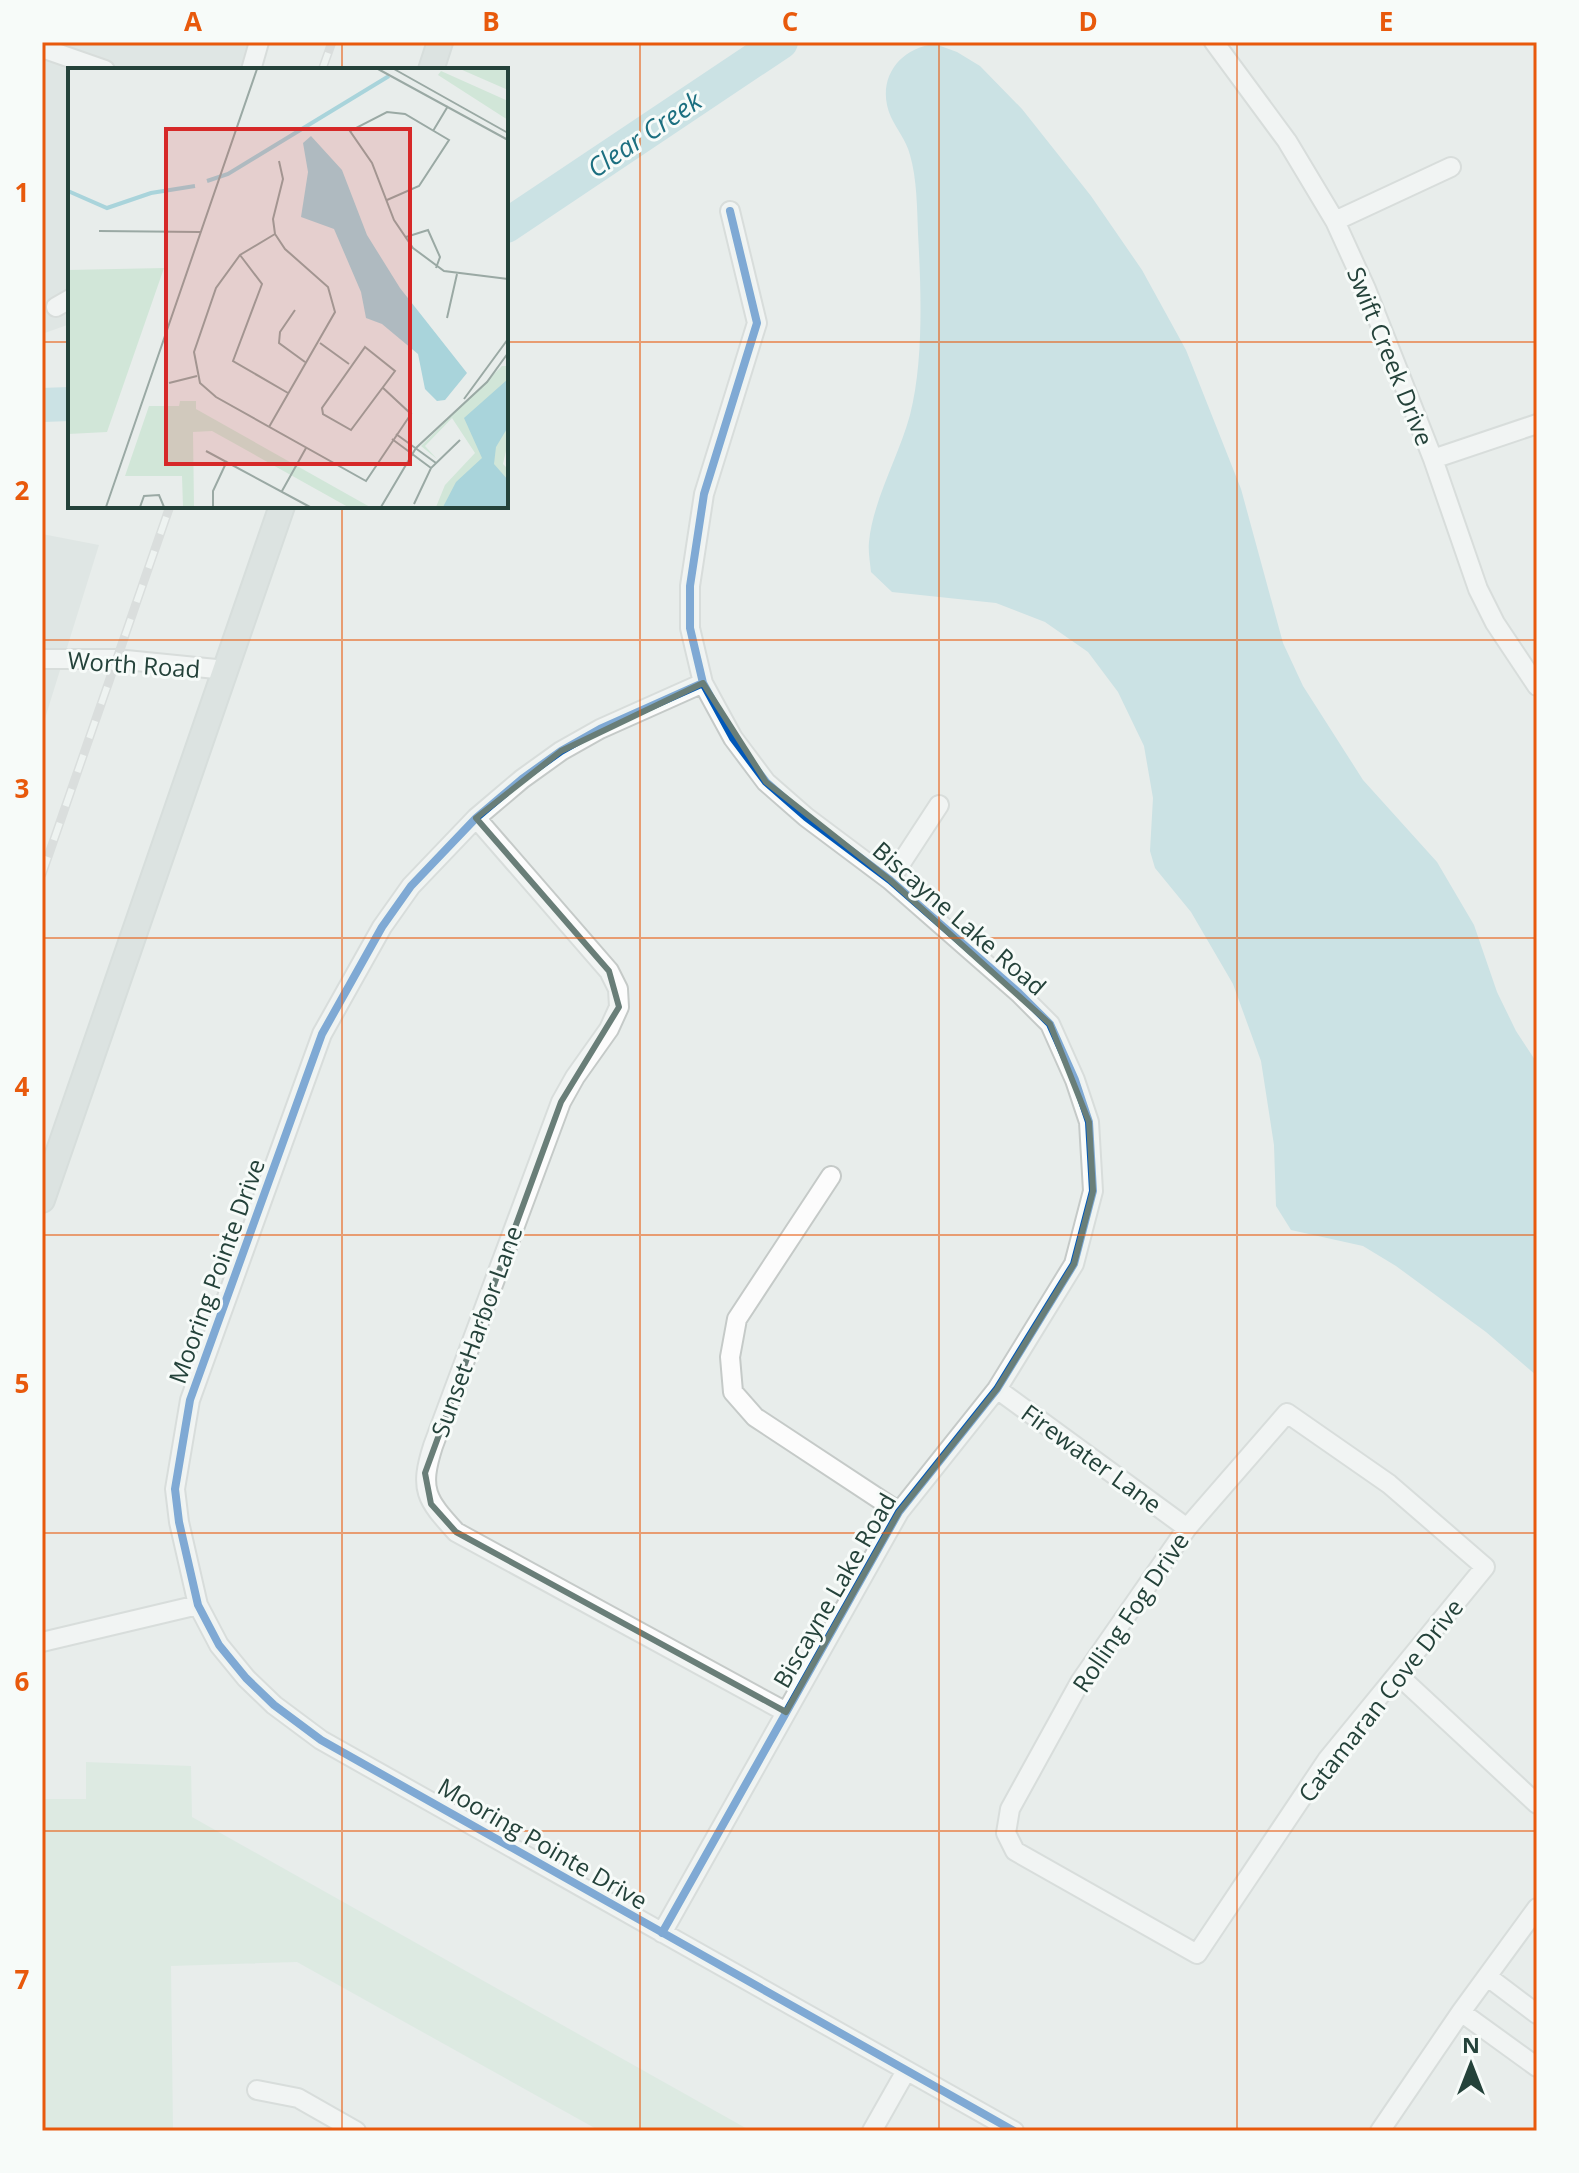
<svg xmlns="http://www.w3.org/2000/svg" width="1579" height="2173" font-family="'Open Sans',sans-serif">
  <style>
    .built { fill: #d6dedb }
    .green { fill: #d1e6d8 }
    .water { fill: #a9d4db }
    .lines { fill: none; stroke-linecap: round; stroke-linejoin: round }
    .river { stroke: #a9d4db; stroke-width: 34 }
    .minor-casing { stroke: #c5cac8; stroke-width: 22 }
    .major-casing { stroke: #c3ccc9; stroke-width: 28 }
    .minor { stroke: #fcfcfc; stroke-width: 18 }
    .major { stroke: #cfd7d5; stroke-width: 24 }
    .rail-casing { stroke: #c9cdcc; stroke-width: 9 }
    .rail { stroke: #f7fbf9; stroke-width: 6; stroke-dasharray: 18; stroke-linecap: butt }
    .cycleway-casing { stroke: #f7fbf9; stroke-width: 13 }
    .cycleway { stroke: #0057b8; stroke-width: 8 }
    .marked { fill: none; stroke: #697e78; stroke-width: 6; stroke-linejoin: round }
    .grid { fill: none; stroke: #e8590c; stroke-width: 2; stroke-opacity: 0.55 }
    .labels { text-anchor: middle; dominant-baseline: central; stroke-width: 6; stroke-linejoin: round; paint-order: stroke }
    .street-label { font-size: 24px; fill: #24423a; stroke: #f7fbf9 }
    .water-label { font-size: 26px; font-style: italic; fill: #1c6f80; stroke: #f7fbf9 }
    .inset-river { fill: none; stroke: #a9d4db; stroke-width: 4 }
    .inset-road { fill: none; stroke: #9aa9a4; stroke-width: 2 }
    .view { fill: #d62828; fill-opacity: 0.15; stroke: #d62828; stroke-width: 4 }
    .inset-edge { fill: none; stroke: #24423a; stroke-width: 4 }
    .neatline { fill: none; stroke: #e8590c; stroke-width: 3 }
    .grid-label { font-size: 26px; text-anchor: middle; font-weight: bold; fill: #e8590c }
  </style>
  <rect width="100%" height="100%" fill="#e8edeb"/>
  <path class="built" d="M42 42H269L258 70H70V324L42 334Z
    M42 534 99 545 42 728Z"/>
  <path class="green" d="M86 1762 191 1766 192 1817 751 2131H600L297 1962 171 1966 173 2131H42V1799H86Z"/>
  <path class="water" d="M935 44 957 52 980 66 1022 109 1091 196 1142 270 1186 350 1241 489 1283 643 1303 686 1363 780 1437 862 1474 925 1497 992 1516 1031 1537 1063V1376L1486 1332 1396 1266 1363 1246 1291 1230 1276 1206 1274 1145 1261 1061 1233 984 1191 912 1155 868 1150 851 1153 798 1144 746 1118 692 1088 652 1045 622 996 603 892 592 871 572C870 562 868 551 869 542 873 500 899 456 910 415 924 361 921 288 918 233 917 208 917 179 910 155 906 140 897 130 891 117 875 81 898 48 935 44Z"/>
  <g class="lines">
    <path class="river" d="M506 226 781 42
      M42 405 70 404"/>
    <defs>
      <path id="minor" d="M1214 42 1287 141 1335 221 1366 289 1433 459 1478 589 1495 623 1537 686
        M42 48 105 70
        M251 70 259 42
        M1335 221 1451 167
        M56 307 70 299
        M1433 459 1537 424
        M42 659H116L226 670
        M703 683 600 729 561 751 522 779 476 818 411 886 382 927 322 1034 190 1400 175 1489 179 1522 198 1605 219 1645 246 1678 274 1705 321 1740 1014 2131
        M476 818 609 971 618 989 619 1007 609 1029 575 1077 561 1102 433 1446C419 1490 426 1499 456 1532L786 1712
        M890 880 939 805
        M831 1176 737 1319 730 1357 733 1392 755 1417 899 1512
        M997 1389 1187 1528
        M1287 1413 1389 1484 1485 1567 1327 1760 1197 1954 1015 1851 1006 1833 1010 1809 1080 1682 1187 1528Z
        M42 1642 198 1605
        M1398 1675 1537 1804
        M662 1933 899 1512 997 1389 1074 1264 1093 1191 1089 1122 1075 1080 1050 1024 1019 993 890 880 806 817 766 782 733 738 703 683 690 628V586L704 494 757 323 730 211
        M1488 1977 1537 2014
        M1461 2012 1537 2067
        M257 2090 298 2098 356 2131
        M872 2131 906 2071
        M1380 2131 1461 2012 1537 1908"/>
      <path id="major" d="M431 70 440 42
        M42 1200 282 506"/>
    </defs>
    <use href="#minor" class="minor-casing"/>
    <use href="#major" class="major-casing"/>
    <use href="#minor" class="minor"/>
    <use href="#major" class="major"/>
    <defs>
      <path id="rail" d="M322 70 332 42
        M42 874 170 506"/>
    </defs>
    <use href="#rail" class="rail-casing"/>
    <use href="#rail" class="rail"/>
    <defs>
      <path id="cycleway" d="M703 683 600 729 561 751 522 779 476 818 411 886 382 927 322 1034 190 1400 175 1489 179 1522 198 1605 219 1645 246 1678 274 1705 321 1740 1014 2131
        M662 1933 899 1512 997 1389 1074 1264 1093 1191 1089 1122 1075 1080 1050 1024 1019 993 890 880 806 817 766 782 733 738 703 683 690 628V586L704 494 757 323 730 211"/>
    </defs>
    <use href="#cycleway" class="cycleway-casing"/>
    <use href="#cycleway" class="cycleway"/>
  </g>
  <path d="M0 0H1579V2173H0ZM703 683 766 782 890 880 1050 1024 1089 1122 1093 1191 1074 1264 997 1389 899 1512 786 1712 456 1532 431 1504 425 1473 561 1102 619 1007 609 971 476 818 561 751Z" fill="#e8edeb" fill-opacity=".55" fill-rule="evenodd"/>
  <path class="marked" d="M703 683 766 782 890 880 1050 1024 1089 1122 1093 1191 1074 1264 997 1389 899 1512 786 1712 456 1532 431 1504 425 1473 561 1102 619 1007 609 971 476 818 561 751Z"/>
  <path class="grid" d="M342 42V70M640 42V2131M939 42V2131M1237 42V2131M42 342H70M506 342H1537M342 506V2131M42 640H1537M42 938H1537M42 1235H1537M42 1533H1537M42 1831H1537"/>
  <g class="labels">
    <g class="street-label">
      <text transform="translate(1391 356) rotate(68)">Swift Creek Drive</text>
      <text transform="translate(134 664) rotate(4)">Worth Road</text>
      <text transform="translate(960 918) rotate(41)">Biscayne Lake Road</text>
      <text transform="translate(216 1271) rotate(-70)">Mooring Pointe Drive</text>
      <text transform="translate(476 1331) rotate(-70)">Sunset Harbor Lane</text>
      <text transform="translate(1092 1458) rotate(36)">Firewater Lane</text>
      <text transform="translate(834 1590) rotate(-60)">Biscayne Lake Road</text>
      <text transform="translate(1130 1612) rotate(-56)">Rolling Fog Drive</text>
      <text transform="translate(1380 1700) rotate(-52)">Catamaran Cove Drive</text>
      <text transform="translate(543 1843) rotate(30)">Mooring Pointe Drive</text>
    </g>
    <g class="water-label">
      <text transform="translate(644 134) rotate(-34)">Clear Creek</text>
    </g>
  </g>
  <g transform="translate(68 68)">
    <rect width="440" height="440" fill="#e8edeb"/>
    <path d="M392 1H440V22ZM373 3 440 33V52L370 7ZM96 200 39 364 0 366V202ZM434 298H440V374L435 396 440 401V439H368L377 417 407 385 384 350 357 378 369 391 353 378ZM112 333H128V341L302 439H280L144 363 125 364 126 439H115L114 408H57L81 338H111Z" fill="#d1e6d8"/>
    <path d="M243 68 274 102 299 167 332 220 399 305 377 332 369 333 357 321 350 286 314 256 298 250 293 224 266 161 233 149 240 104 235 75ZM440 311V359L428 379 426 396 440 412V439H375L388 414 414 390 396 350Z" fill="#a9d4db"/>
    <path class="inset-river" d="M139 113 160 106 321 8M0 123 39 140 83 125 127 118"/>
    <path class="inset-road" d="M310 1 440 72M326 1 440 65M365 63 380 38M319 132 351 118 381 72 337 46 319 44 282 63 304 95 326 152 345 180 376 203 440 211M31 163 132 164M207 166 172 187 148 220 126 284 132 315 148 329 298 413 343 346 314 319M338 169 360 162 372 189 368 200M172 187 194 216 165 293 220 325M227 242 212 264 211 275 237 294M379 250 389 206M252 275 281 296M297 279 327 303 283 362 255 346 254 340ZM101 315 129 308M396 331 440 271M201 359 267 244 260 219 217 181 207 166 205 151 215 111 211 93M328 366 368 395M324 371 363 400M138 383 242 439M214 423 238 380M346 436 363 400 392 372M38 439 189 1M72 439 76 428 91 427 96 439M145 439V423L159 393M313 439 348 380 419 314 440 285"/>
    <path class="view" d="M98 61H342V396H98Z"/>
    <rect width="440" height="440" class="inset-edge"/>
  </g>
  <rect width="1579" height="2173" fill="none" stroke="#f7fbf9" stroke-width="88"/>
  <g transform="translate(1471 2065)" stroke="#f7fbf9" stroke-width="6" paint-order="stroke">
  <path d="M0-6L14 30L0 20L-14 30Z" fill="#24423a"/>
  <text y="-12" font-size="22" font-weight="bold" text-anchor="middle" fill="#24423a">N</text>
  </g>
  <rect x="44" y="44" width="1491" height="2085" class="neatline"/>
  <g class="grid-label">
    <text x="193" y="31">A</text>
    <text x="491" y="31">B</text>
    <text x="790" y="31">C</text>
    <text x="1088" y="31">D</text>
    <text x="1386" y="31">E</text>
    <text x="22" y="202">1</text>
    <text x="22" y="500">2</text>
    <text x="22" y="798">3</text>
    <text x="22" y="1096">4</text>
    <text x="22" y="1393">5</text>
    <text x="22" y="1691">6</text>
    <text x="22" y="1989">7</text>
  </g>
</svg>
